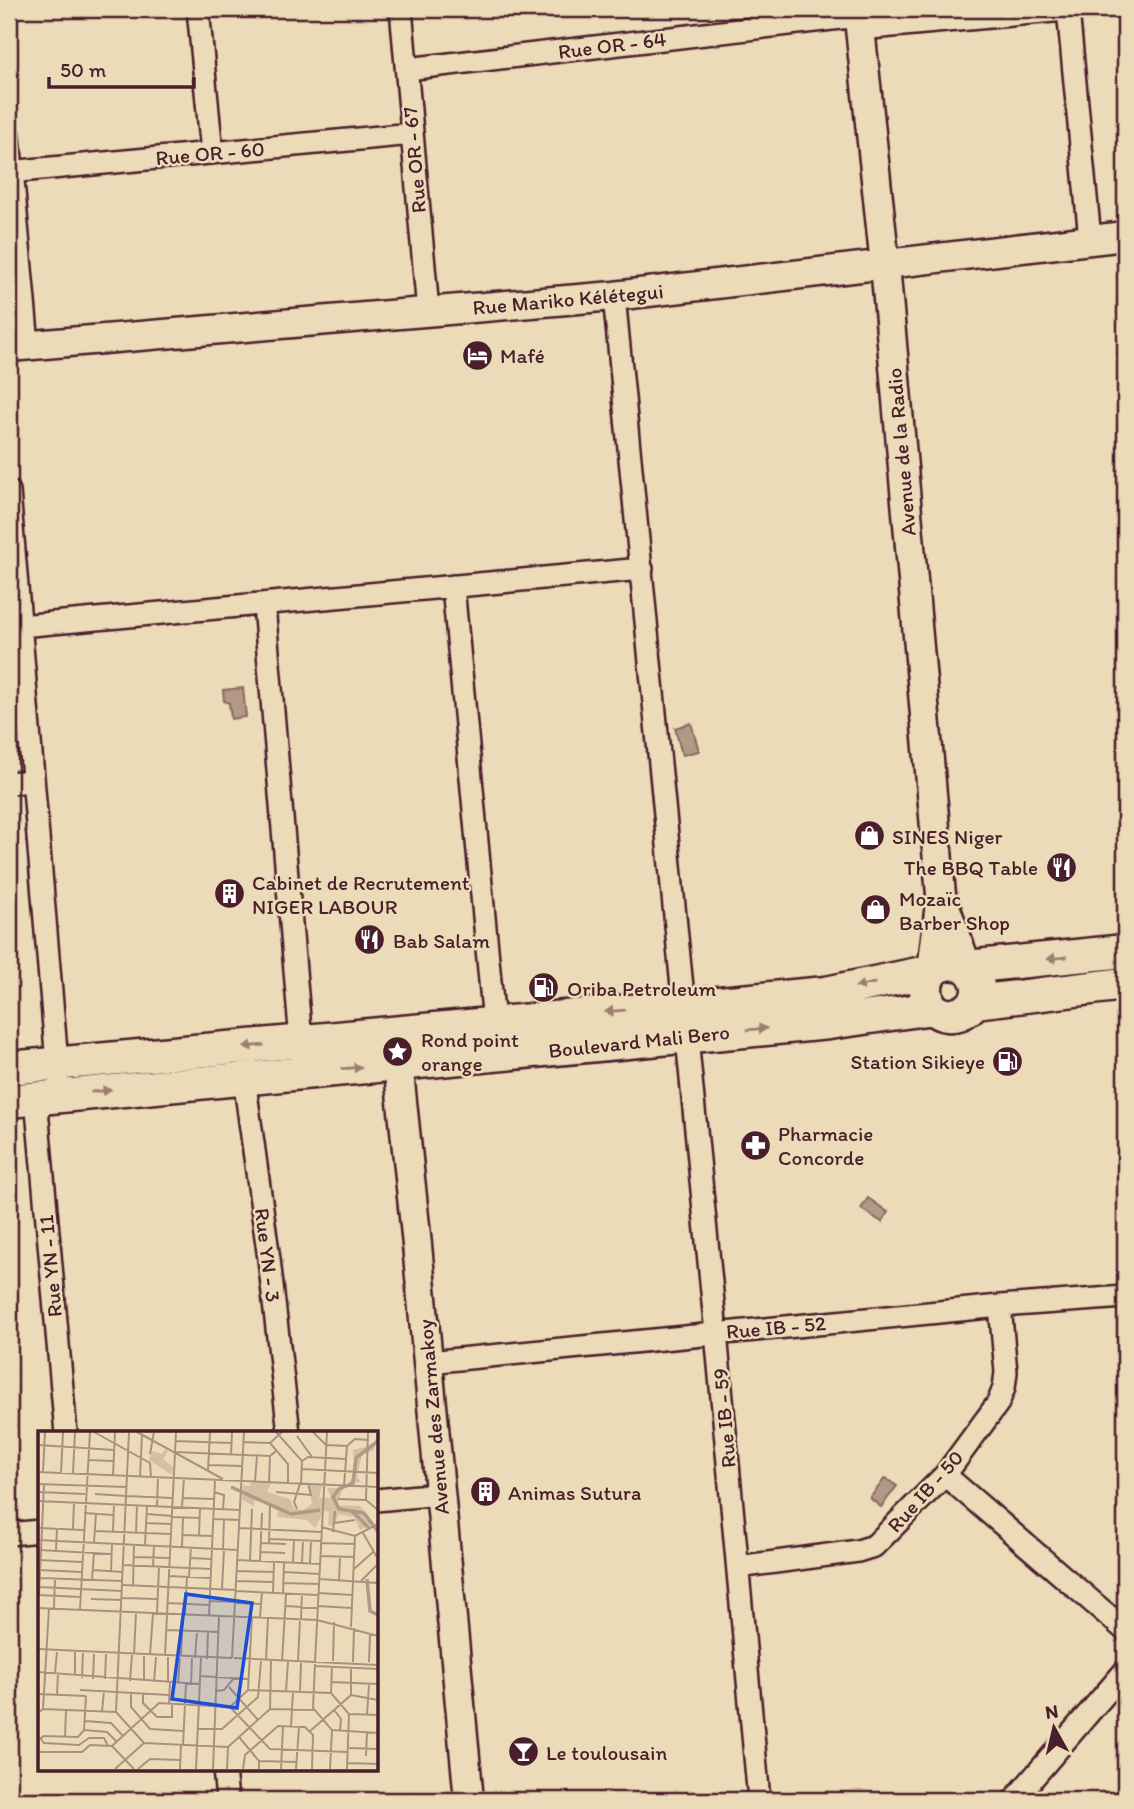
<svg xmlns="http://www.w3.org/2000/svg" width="1134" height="1809" font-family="Itim,sans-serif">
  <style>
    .water { fill: #b29886; stroke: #886862; stroke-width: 2 }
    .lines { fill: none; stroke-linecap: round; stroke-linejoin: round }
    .street-casing { stroke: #4a1f2b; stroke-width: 26 }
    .secondary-casing { stroke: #4a1f2b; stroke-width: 33 }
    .primary-casing { stroke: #4a1f2b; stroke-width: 37 }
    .street { stroke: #ecdbb8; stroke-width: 21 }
    .secondary { stroke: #ecdbb8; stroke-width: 28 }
    .primary { stroke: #ecdbb8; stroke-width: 32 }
    .oneway { fill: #9b7d72 }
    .labels { text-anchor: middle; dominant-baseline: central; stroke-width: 5; stroke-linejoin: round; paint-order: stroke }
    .street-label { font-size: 21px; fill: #4a1f2b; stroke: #ecdbb8 }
    .poi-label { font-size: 21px; fill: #4a1f2b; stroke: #ecdbb8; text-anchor: start }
    .inset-river { fill: none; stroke: #b29886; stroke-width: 3.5 }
    .inset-road { fill: none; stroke: #ab9080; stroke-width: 2 }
    .view { fill: #1d4ed8; fill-opacity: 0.15; stroke: #1d4ed8; stroke-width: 3.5 }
    .inset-edge { fill: none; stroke: #4a1f2b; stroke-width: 3.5 }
  </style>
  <rect width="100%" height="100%" fill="#ecdbb8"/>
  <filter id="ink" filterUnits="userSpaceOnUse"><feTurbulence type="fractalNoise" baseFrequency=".0143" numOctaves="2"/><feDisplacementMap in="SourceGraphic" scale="14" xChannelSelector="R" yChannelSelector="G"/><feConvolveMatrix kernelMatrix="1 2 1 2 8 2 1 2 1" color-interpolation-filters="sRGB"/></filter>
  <g filter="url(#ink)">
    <path class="water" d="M243 688 246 717 231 719 229 703 224 701 223 690Z
      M691 723 699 751 682 755 675 728Z
      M868 1198 888 1212 882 1222 861 1209Z
      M885 1478 897 1486 881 1507 870 1498Z"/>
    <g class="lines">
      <defs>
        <path id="street" d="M198 9 212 153
          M401 9 428 311
          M1068 10 1090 239
          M860 29 1076 9
          M407 69 858 16
          M9 137 28 345
          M9 172 412 134
          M614 296 716 1333 759 1800
          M9 491 58 1075
          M453 586 495 1034
          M264 605 302 1053
          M9 627 642 569
          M9 783 33 781
          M244 1078 269 1259 289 1433
          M36 1098 66 1433
          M428 1362 1000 1306 1125 1297
          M945 1475 1125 1630
          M376 1500 440 1494
          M9 1534 40 1531
          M738 1567 858 1551 874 1546 945 1475 998 1403 1004 1388 1006 1372 1000 1306
          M224 1769 227 1800
          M1014 1800 1125 1671"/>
        <path id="secondary" d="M858 9 885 265 941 895 932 971
          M9 347 614 296 1125 236
          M943 901 967 967
          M396 1044 417 1245 469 1800"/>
        <path id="primary" d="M967 967C1001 1000 948 1034 929 1003 926 996 925 989 927 981 932 963 951 960 967 967L1125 951
          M975 1002 1125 984
          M9 1068 826 993 932 971
          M9 1101 829 1023 933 1008"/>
      </defs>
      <use href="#street" class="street-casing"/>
      <use href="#secondary" class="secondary-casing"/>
      <use href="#primary" class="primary-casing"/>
      <use href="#street" class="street"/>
      <use href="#secondary" class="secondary"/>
      <use href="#primary" class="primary"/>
    </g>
    <defs><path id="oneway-solid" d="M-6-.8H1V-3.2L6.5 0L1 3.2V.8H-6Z" transform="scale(1.75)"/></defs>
    <g class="oneway">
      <use href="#oneway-solid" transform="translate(1057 958) rotate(174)"/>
      <use href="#oneway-solid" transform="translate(865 985) rotate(168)"/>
      <use href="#oneway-solid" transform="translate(615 1011) rotate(175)"/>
      <use href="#oneway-solid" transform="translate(757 1029) rotate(-5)"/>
      <use href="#oneway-solid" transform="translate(254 1046) rotate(175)"/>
      <use href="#oneway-solid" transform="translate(352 1068) rotate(-4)"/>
      <use href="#oneway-solid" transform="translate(101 1091) rotate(-6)"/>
    </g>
  </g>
  <defs>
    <symbol id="hotel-disc" viewBox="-11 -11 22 22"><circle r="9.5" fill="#4a1f2b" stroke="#ecdbb8"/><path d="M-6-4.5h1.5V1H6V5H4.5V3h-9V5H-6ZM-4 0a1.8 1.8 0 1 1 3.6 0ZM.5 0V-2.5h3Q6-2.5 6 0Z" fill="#fff"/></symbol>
    <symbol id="shop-disc" viewBox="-11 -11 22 22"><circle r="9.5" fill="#4a1f2b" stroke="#ecdbb8"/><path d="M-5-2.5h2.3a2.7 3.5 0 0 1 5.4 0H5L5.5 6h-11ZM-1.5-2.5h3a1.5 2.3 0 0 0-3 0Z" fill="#fff"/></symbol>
    <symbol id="restaurant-disc" viewBox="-11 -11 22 22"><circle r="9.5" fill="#4a1f2b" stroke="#ecdbb8"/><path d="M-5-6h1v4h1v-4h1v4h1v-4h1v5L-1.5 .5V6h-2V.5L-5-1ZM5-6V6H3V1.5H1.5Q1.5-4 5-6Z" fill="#fff"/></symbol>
    <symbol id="building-disc" viewBox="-11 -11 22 22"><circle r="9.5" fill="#4a1f2b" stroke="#ecdbb8"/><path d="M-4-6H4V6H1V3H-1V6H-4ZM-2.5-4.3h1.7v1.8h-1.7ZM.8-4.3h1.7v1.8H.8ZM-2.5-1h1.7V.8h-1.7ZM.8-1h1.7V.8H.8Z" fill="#fff"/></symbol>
    <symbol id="fuel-disc" viewBox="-11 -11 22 22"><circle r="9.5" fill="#4a1f2b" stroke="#ecdbb8"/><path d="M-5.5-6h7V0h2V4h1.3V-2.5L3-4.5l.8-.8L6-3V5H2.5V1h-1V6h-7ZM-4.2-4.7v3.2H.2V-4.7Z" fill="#fff"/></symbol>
    <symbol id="sight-disc" viewBox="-11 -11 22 22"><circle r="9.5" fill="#4a1f2b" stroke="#ecdbb8"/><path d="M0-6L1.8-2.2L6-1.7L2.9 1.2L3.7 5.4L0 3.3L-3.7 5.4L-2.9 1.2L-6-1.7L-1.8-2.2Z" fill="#fff"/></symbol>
    <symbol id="pharmacy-disc" viewBox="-11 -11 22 22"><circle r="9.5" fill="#4a1f2b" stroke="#ecdbb8"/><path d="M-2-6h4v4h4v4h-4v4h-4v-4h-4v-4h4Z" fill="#fff"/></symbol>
    <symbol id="bar-disc" viewBox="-11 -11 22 22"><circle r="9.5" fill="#4a1f2b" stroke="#ecdbb8"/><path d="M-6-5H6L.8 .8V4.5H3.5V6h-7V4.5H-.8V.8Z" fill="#fff"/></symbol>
  </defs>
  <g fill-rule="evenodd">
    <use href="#hotel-disc" x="460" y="338" width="35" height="35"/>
    <use href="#shop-disc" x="852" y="818" width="35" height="35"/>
    <use href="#restaurant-disc" x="1044" y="850" width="35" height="35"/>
    <use href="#building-disc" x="212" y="876" width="35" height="35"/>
    <use href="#shop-disc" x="858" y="892" width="35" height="35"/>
    <use href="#restaurant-disc" x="352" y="922" width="35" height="35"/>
    <use href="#fuel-disc" x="526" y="970" width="35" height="35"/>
    <use href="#sight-disc" x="380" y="1034" width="35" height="35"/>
    <use href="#fuel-disc" x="990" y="1044" width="35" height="35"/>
    <use href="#pharmacy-disc" x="738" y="1128" width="35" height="35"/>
    <use href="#building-disc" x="468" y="1474" width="35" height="35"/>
    <use href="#bar-disc" x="506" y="1734" width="35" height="35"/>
  </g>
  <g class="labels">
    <g class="street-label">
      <text transform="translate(612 45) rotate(-7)">Rue OR - 64</text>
      <text transform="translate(210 153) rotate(-5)">Rue OR - 60</text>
      <text transform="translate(414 160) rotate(-95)">Rue OR - 67</text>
      <text transform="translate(568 299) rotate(-5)">Rue Mariko Kélétegui</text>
      <text transform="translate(901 452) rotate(-95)">Avenue de la Radio</text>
      <text transform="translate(639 1041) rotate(-6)">Boulevard Mali Bero</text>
      <text transform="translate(268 1255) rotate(83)">Rue YN - 3</text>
      <text transform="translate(50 1266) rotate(-95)">Rue YN - 11</text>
      <text transform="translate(776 1327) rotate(-5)">Rue IB - 52</text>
      <text transform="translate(433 1417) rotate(-95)">Avenue des Zarmakoy</text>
      <text transform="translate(724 1418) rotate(-95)">Rue IB - 59</text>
      <text transform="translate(925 1491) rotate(-48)">Rue IB - 50</text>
    </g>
    <g class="poi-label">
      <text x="500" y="355">Mafé</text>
      <text x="892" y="836">SINES Niger</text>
      <text x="1038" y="867" text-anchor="end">The BBQ Table</text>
      <text x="252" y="882">Cabinet de Recrutement<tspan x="252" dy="24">NIGER LABOUR</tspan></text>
      <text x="899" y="898">Mozaïc<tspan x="899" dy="24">Barber Shop</tspan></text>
      <text x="393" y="940">Bab Salam</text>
      <text x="567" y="988">Oriba Petroleum</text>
      <text x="421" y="1039">Rond point<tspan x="421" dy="24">orange</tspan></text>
      <text x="985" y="1061" text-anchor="end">Station Sikieye</text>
      <text x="778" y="1133">Pharmacie<tspan x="778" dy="24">Concorde</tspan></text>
      <text x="508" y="1492">Animas Sutura</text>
      <text x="546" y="1752">Le toulousain</text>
    </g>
  </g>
  <g transform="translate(38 1431)">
    <rect width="340" height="340" fill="#ecdbb8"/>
    <path d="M339 3 336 19 324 23 319 46 323 51 311 52 317 42 315 19 336 14ZM127 18 130 20 125 28 135 36 134 44 111 29 114 20 124 23ZM213 50 233 52 229 61 252 68 256 78 265 79 274 73 271 54H284L281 67H293L289 57H305L299 74 322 75 336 92 322 99 316 86 301 83 295 95 290 94 291 81 286 80 277 97 269 89 239 86 240 80 224 71 216 70V75L204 69 205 54 212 55Z" fill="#d4bfa3"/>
    <path class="inset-river" d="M340 10 318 27 315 52 301 58 295 66 301 78 326 82 340 101M193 56 253 83 282 79M313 79 331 97M329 148 332 180 340 184"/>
    <path class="inset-road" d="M56 1 112 32 113 46M99 1 185 48M238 1 264 30 263 53M275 1 288 14 309 15 317 8 330 9M259 5 274 26M137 10 193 12M205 11 232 12 244 1M232 12 250 33V52M0 14 76 19M137 21 232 25 239 19M112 23 116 1M193 24 194 1M50 29 76 30M264 30 270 26 308 28M170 34 204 35M264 38 340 42M170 39 172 1M0 41 340 56M5 41 7 1M23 42 25 1M35 42 37 1M75 44 77 1M102 46 104 4M217 50 219 25M231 51 232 25M0 53 89 56M306 55 309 15M0 61 47 63M176 61 186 64 185 78M238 61 273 64 270 53M57 63 88 65M88 65 134 67M145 67 176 68M300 68 328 69 340 79M328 69 330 1M0 70 202 79M119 75 120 46M144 76 146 47M259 78 256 71 262 53M46 82 75 84M109 83 134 85M134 86 162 87M175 88 202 89M108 92 133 93M296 92 317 89M283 96 317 105 340 93M0 97 46 99M201 97 283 101M35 98 36 71M57 100 133 103M75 101 76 73M295 101 297 80M98 102 99 75M325 102 340 128M144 104 174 105M161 105 162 77M232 108 283 110M0 109 200 119M56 111 58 83M223 112 248 113M231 112 232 75M283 112 316 113M107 114 109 75M144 116 145 87M185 118 186 89M1 119 73 123M18 120 19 98M222 121 247 122M282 125 316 126M96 126 132 127M152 127 173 128M0 129 44 131M200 129 282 133M212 130 214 78M222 130 224 82M255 132 256 108M264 132 265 109M272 132 273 109M85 134 173 138M115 136 116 114M316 138 335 121M0 139 44 141M55 139 85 141M73 140 74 112M199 140 236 141M246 141 282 143M131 145 172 147M151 146 153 116M2 147 85 150M281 148 340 152M54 149 56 122M301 149 302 126M199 150 235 151M323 150 340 133M245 152 281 153M85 154 198 159M95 154 96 113M1 156 84 160M184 158 186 118M198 160 280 164M235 162 236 131M280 162 314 164M245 163 246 131M0 164 43 166M1 164 6 53M84 167 120 168M53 168 84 169M171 170 198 171M130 172 171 174M198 172 223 173M248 175 280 177M280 175 314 177M0 177 279 189 340 205M16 177 17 148M42 178 52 1M119 182 121 136M147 183 149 146M171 185 177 49M222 186 224 161M263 188 264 163M313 196 317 105M129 199 181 201M0 218 194 227M96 224 98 181M112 224 115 182M127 224 138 1M143 224 145 183M157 227 159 200M194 227 206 1M196 227 340 234M169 228 170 201M228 230 230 187M295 230 296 191M244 231 248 163M260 231 262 188M277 231 289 1M315 231 316 197M331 231 332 202M277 233 275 277 294 299 292 338M277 235 340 238M0 241 162 253M17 242 19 221M37 243V221M162 245 211 248M44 247 45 220M55 248 56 223M67 248 68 223M92 250 94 224M106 250V225M116 251 118 226M130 251V226M293 251 340 253M140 252 142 227M153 253 154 227M191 256 220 289M42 259 131 264M210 259 214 186M178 260 186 259 196 247M248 260 250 231M262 261 263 232M93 262V276L112 298 146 300M293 262 294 235M0 263 48 265M105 263V272L119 286H134V273M19 264 20 242M313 264 340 269M131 272 132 251M192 276 232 318 310 321M5 278 11 177M232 278 233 230M296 279 303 288 302 300M64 281 66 260M78 281 91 1M0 282 5 278 78 281 106 312M311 283 340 284M329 284 331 253M47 290 73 292 85 305M253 295 255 261M160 298H184L220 266 223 230M46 299 48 265M294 299 340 302M271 301 313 264V237M27 306 28 279M201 306 221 330V338M3 308 6 312 41 314 51 307H66L70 315M0 309 6 305 40 306 46 299 69 301 79 311M106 312 190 316 232 278 276 279M145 314 148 252M74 315 96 338M311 317 340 318M0 321H44L52 314 74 315 121 272 192 276 210 259 293 262 311 283 309 338M328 325 329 301M221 330 259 331M309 332 340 333M77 338 106 312M100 338 112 328 142 329M142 338 143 314M158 338 163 226M175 338 181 185M189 338 190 316M205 338 207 324 240 295 267 296 275 304 274 338M243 338 245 295M258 338 261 296"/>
    <path class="view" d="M148 163 214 172 199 277 134 268Z"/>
    <rect width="340" height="340" class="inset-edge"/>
  </g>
  <rect width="1134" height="1809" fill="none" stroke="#ecdbb8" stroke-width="35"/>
  <rect x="18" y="18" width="1099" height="1774" fill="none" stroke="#4a1f2b" stroke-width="2.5" filter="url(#ink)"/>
  <g transform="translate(1054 1728) rotate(352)" stroke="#ecdbb8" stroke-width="5" paint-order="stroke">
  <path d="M0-5L12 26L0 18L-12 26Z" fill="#4a1f2b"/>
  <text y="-10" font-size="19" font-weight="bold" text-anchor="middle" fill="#4a1f2b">N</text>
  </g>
  <path d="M49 77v10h145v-10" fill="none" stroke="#4a1f2b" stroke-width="3.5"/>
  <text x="60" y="77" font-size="21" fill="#4a1f2b" stroke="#ecdbb8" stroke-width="5" paint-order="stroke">50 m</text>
</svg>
